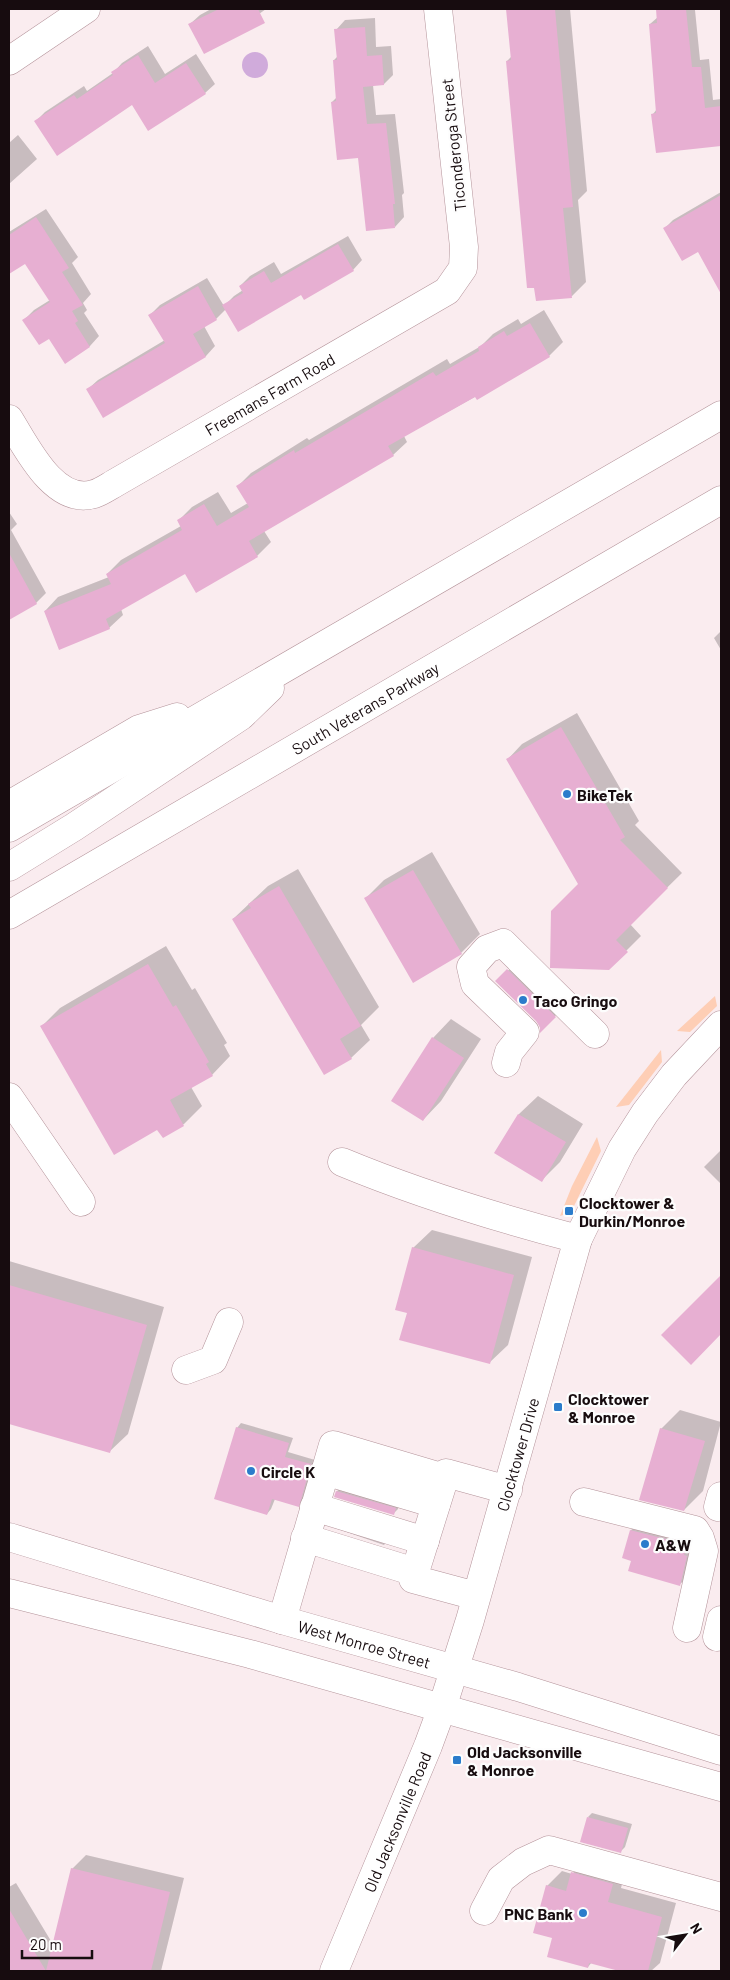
<svg xmlns="http://www.w3.org/2000/svg" width="730" height="1980" font-family="Barlow,sans-serif">
  <style>
    .green { fill: #feceb5 }
    .water { fill: #d0abdb }
    .shadow { fill: #0003 }
    .building { fill: #e7afd2 }
    .lines { fill: none; stroke-linecap: round; stroke-linejoin: round }
    .minor-casing { stroke: #b4939a; stroke-width: 29 }
    .highway-casing { stroke: #b4939a; stroke-width: 29 }
    .minor { stroke: #fff; stroke-width: 28 }
    .highway { stroke: #fff; stroke-width: 28 }
    .poi-dot { fill: #2b7ccb; stroke: #fdfdfd; stroke-width: 2 }
    .labels { text-anchor: middle; dominant-baseline: central; stroke-width: 4.5; stroke-linejoin: round; paint-order: stroke }
    .street-label { font-size: 16px; fill: #170c0f; stroke: #fdfdfd }
    .poi-label { font-size: 16px; font-weight: bold; fill: #170c0f; stroke: #fdfdfd; text-anchor: start }
  </style>
  <rect width="100%" height="100%" fill="#faecef"/>
  <path class="green" d="M715 996 717 1006 690 1032 677 1031Z
    M661 1050 662 1062 629 1105 616 1107Z
    M597 1137 601 1151 573 1208 569 1213 560 1216 572 1186Z"/>
  <path class="water" d="M242 65a13 13 0 1 1 26 0a13 13 0 1 1-26 0Z"/>
  <path class="shadow" d="M211 9H266L259 14 190 24 200 15Z
    M507 9H570L587 191 578 200 586 282 572 296 537 300 507 61 512 56Z
    M657 9H699L695 10 700 60 709 59 713 100 721 99V145L657 151 653 114 657 109 650 24 658 17Z
    M375 18 376 47 391 46 393 75 384 84 373 85 376 115 395 114 404 193 402 195 404 217 395 227 332 102 337 97 334 60 338 56 336 30 345 20Z
    M148 46 165 74 196 54 215 84 205 93 132 104 36 121 45 112 84 86 87 91 113 73 122 63Z
    M18 135 37 159 9 184V143Z
    M721 192V276L715 280 699 251 665 228 673 220Z
    M46 209 78 257 72 263 91 294 83 303 87 310 84 313 99 336 90 346 65 362 50 337 24 320 34 310 50 300 25 262 9 273V232Z
    M348 236 362 260 353 270 302 293 226 309 216 319 204 326 215 346 206 356 104 416 88 389 98 380 165 340 150 315 160 305 207 278 224 306 234 296 243 290 240 286 250 276 274 262 281 274Z
    M544 310 563 342 549 356 404 436 407 442 393 455 264 531 271 542 257 556 185 573 121 609 123 615 109 628 45 611 58 597 109 577 107 574 121 560 181 526 178 521 192 507 218 492 231 513 248 503 238 486 251 473 307 438 309 440 447 359 450 364 481 346 493 334 518 319 521 324Z
    M9 512 17 524 11 530 46 593 36 603 9 619Z
    M721 631V650L714 638Z
    M577 713 639 821 635 825 682 873 630 924 641 936 609 968 580 885 508 759 522 744Z
    M432 852 480 934 461 953 414 981 366 898 384 880Z
    M298 869 379 1007 361 1025 370 1040 351 1058 233 919 268 886Z
    M166 946 192 990 195 988 227 1043 224 1045 230 1056 212 1075 191 1087 202 1106 184 1124 163 1137 158 1128 42 1026 60 1008Z
    M513 966 559 1012 541 1030 537 1020 497 981Z
    M451 1019 481 1039 441 1101 423 1120 433 1038Z
    M538 1096 583 1124 560 1162 542 1180 496 1153 519 1114Z
    M721 1150V1184L704 1167Z
    M432 1230 532 1257 508 1345 489 1363 408 1312 413 1248Z
    M9 1261 164 1307 128 1434 109 1452 9 1423Z
    M721 1277V1336V1333L691 1363 663 1335Z
    M680 1410 721 1422 703 1491 684 1510 661 1429Z
    M241 1423 293 1438 288 1452 315 1460 303 1501 298 1506 275 1499 271 1509 267 1514 237 1428Z
    M342 1487 399 1504 398 1509 393 1514 336 1496 337 1491Z
    M335 1524 388 1540 384 1545 332 1527Z
    M636 1526 691 1542 688 1550 691 1551 685 1580 680 1584 633 1560 631 1530Z
    M592 1813 632 1824 625 1847 620 1852 588 1817Z
    M86 1855 184 1878 161 1971H9V1887L16 1883 54 1946 72 1869Z
    M587 1859 626 1869 621 1888 676 1903 660 1963 651 1971H624L592 1962 588 1967 554 1937 547 1886 562 1871 572 1874Z"/>
  <path class="building" d="M219 9H258L265 23 204 54 188 24Z
    M506 9H555L573 207 563 208 572 298 536 301 534 288H527L506 61 511 60Z
    M656 9H686L692 67H701L705 108 721 106V146L656 153 651 114 656 113 649 24 657 23Z
    M365 27 367 56 382 55 384 85 363 87 367 124 386 123 395 204H393L395 228 366 231 358 158 337 160 331 102 336 101 333 60H337L334 29Z
    M138 55 155 83 186 63 206 94 148 131 132 105 57 156 34 121 74 95 77 99 113 75 111 72Z
    M721 195V294L698 252 682 261 663 228Z
    M36 217 69 268 62 272 83 305 72 311 78 321 75 323 90 347 65 364 49 339 39 345 22 320 50 302 25 264 9 274V235Z
    M338 244 354 271 304 300 301 295 238 332 222 305 243 293 239 286 264 271 271 283Z
    M198 286 217 320 193 334 206 357 103 418 86 389 165 343 148 315Z
    M530 323 550 357 477 400 475 397 388 446 394 456 249 541 258 557 196 593 185 574 106 619 110 629 59 650 44 611 111 584 106 574 182 530 177 520 204 504 217 526 249 507 236 486 294 450 295 453 433 372 436 376 479 351 478 347 504 331 507 336Z
    M9 553 37 604 9 620Z
    M561 727 625 837 620 840 668 888 616 940 628 952 609 970 550 968 551 911 578 884 506 759Z
    M413 870 462 954 413 983 364 898Z
    M279 886 361 1026 340 1039 352 1059 324 1075 232 919 251 908 248 904Z
    M148 964 173 1007 176 1005 209 1062 206 1064 213 1076 170 1100 184 1126 163 1138 157 1130 114 1155 40 1026Z
    M507 969 556 1017 540 1033V1027L536 1021 495 981Z
    M432 1037 464 1058 423 1121 391 1101Z
    M518 1114 566 1142 542 1182 494 1153Z
    M412 1247 514 1275 490 1364 399 1340 407 1313 395 1310Z
    M721 1275V1334L691 1365 661 1335Z
    M9 1285 147 1325 110 1453 9 1424Z
    M236 1427 289 1443 285 1457 311 1464 299 1507 272 1499 267 1515 214 1499Z
    M660 1428 705 1441 684 1511 639 1500Z
    M336 1491 396 1508 394 1515 334 1497Z
    M630 1530 685 1544 687 1548 684 1555 687 1556 680 1586 628 1571 631 1561 622 1558Z
    M587 1817 628 1828 621 1853 580 1842Z
    M71 1868 170 1892 151 1971H46Z
    M571 1872 613 1884 608 1902 662 1917 648 1971H619L589 1963 588 1968 547 1957 552 1938 533 1933 546 1885 566 1891Z
    M9 1909 46 1971H9Z"/>
  <g class="lines">
    <defs>
      <g id="minor">
        <path d="M9 61 86 9"/>
        <path id="s1" d="M9 419C26 446 54 506 94 494 101 492 108 487 115 483L447 291 463 268 464 247 438 9"/>
        <path d="M506 1063 509 1052 525 1032 475 984 471 967 487 949 503 943 595 1034"/>
        <path d="M9 1097 81 1202"/>
        <path d="M342 1162C419 1194 498 1218 578 1239"/>
        <path d="M186 1370 213 1360 229 1322"/>
        <path d="M325 1471 436 1504"/>
        <path d="M584 1502 695 1530 700 1538 704 1551 687 1628"/>
        <path d="M314 1507 425 1541"/>
        <path d="M718 1507 721 1496"/>
        <path id="s2" d="M9 1537 282 1620 518 1687 721 1751"/>
        <path d="M305 1538 415 1572"/>
        <path d="M9 1593 250 1654 721 1787"/>
        <path d="M476 1596 413 1579 415 1572 446 1473 508 1490"/>
        <path d="M282 1620 333 1445 444 1478"/>
        <path d="M717 1637 721 1620"/>
        <path d="M484 1911 501 1879 523 1862 549 1850 721 1897"/>
        <path id="s3" d="M334 1971 428 1746 442 1708 470 1620 578 1239 622 1149 645 1113 674 1075 721 1025"/>
      </g>
      <g id="highway">
        <path d="M9 805 139 729 177 717"/>
        <path d="M9 828 721 415"/>
        <path d="M9 867 74 827 241 716 270 688"/>
        <path id="s4" d="M9 915 721 500"/>
      </g>
    </defs>
    <use href="#minor" class="minor-casing"/>
    <use href="#highway" class="highway-casing"/>
    <use href="#minor" class="minor"/>
    <use href="#highway" class="highway"/>
  </g>
  <g class="poi-dot">
    <circle cx="567" cy="794" r="5"/>
    <circle cx="523" cy="1000" r="5"/>
    <rect x="564" y="1206" width="10" height="10" rx="2.5"/>
    <rect x="553" y="1402" width="10" height="10" rx="2.5"/>
    <circle cx="251" cy="1471" r="5"/>
    <circle cx="645" cy="1544" r="5"/>
    <rect x="452" y="1755" width="10" height="10" rx="2.5"/>
    <circle cx="583" cy="1913" r="5"/>
  </g>
  <g class="labels">
    <g class="street-label">
      <text transform="translate(453 145) rotate(-96)">Ticonderoga Street</text>
      <text stroke="none"><textPath href="#s1" startOffset="324">Freemans Farm Road</textPath></text>
      <text stroke="none"><textPath href="#s4" startOffset="412">South Veterans Parkway</textPath></text>
      <text stroke="none"><textPath href="#s3" startOffset="549">Clocktower Drive</textPath></text>
      <text stroke="none"><textPath href="#s2" startOffset="371">West Monroe Street</textPath></text>
      <text stroke="none"><textPath href="#s3" startOffset="162">Old Jacksonville Road</textPath></text>
    </g>
    <g class="poi-label">
      <text x="577" y="794">BikeTek</text>
      <text x="533" y="1000">Taco Gringo</text>
      <text x="579" y="1202">Clocktower &amp;<tspan x="579" dy="18">Durkin/Monroe</tspan></text>
      <text x="568" y="1398">Clocktower<tspan x="568" dy="18">&amp; Monroe</tspan></text>
      <text x="261" y="1471">Circle K</text>
      <text x="655" y="1544">A&amp;W</text>
      <text x="467" y="1751">Old Jacksonville<tspan x="467" dy="18">&amp; Monroe</tspan></text>
      <text x="573" y="1913" text-anchor="end">PNC Bank</text>
    </g>
  </g>
  <rect width="730" height="1980" fill="none" stroke="#170c0f" stroke-width="20"/>
  <g transform="translate(685 1935) rotate(59)" stroke="#fdfdfd" stroke-width="4" paint-order="stroke">
  <path d="M0-4L9 19L0 12L-9 19Z" fill="#170c0f"/>
  <text y="-8" font-size="14" font-weight="bold" text-anchor="middle" fill="#170c0f">N</text>
  </g>
  <path d="M22 1950v8h70v-8" fill="none" stroke="#170c0f" stroke-width="2.5"/>
  <text x="30" y="1950" font-size="15" fill="#170c0f" stroke="#fdfdfd" stroke-width="4" paint-order="stroke">20 m</text>
</svg>
